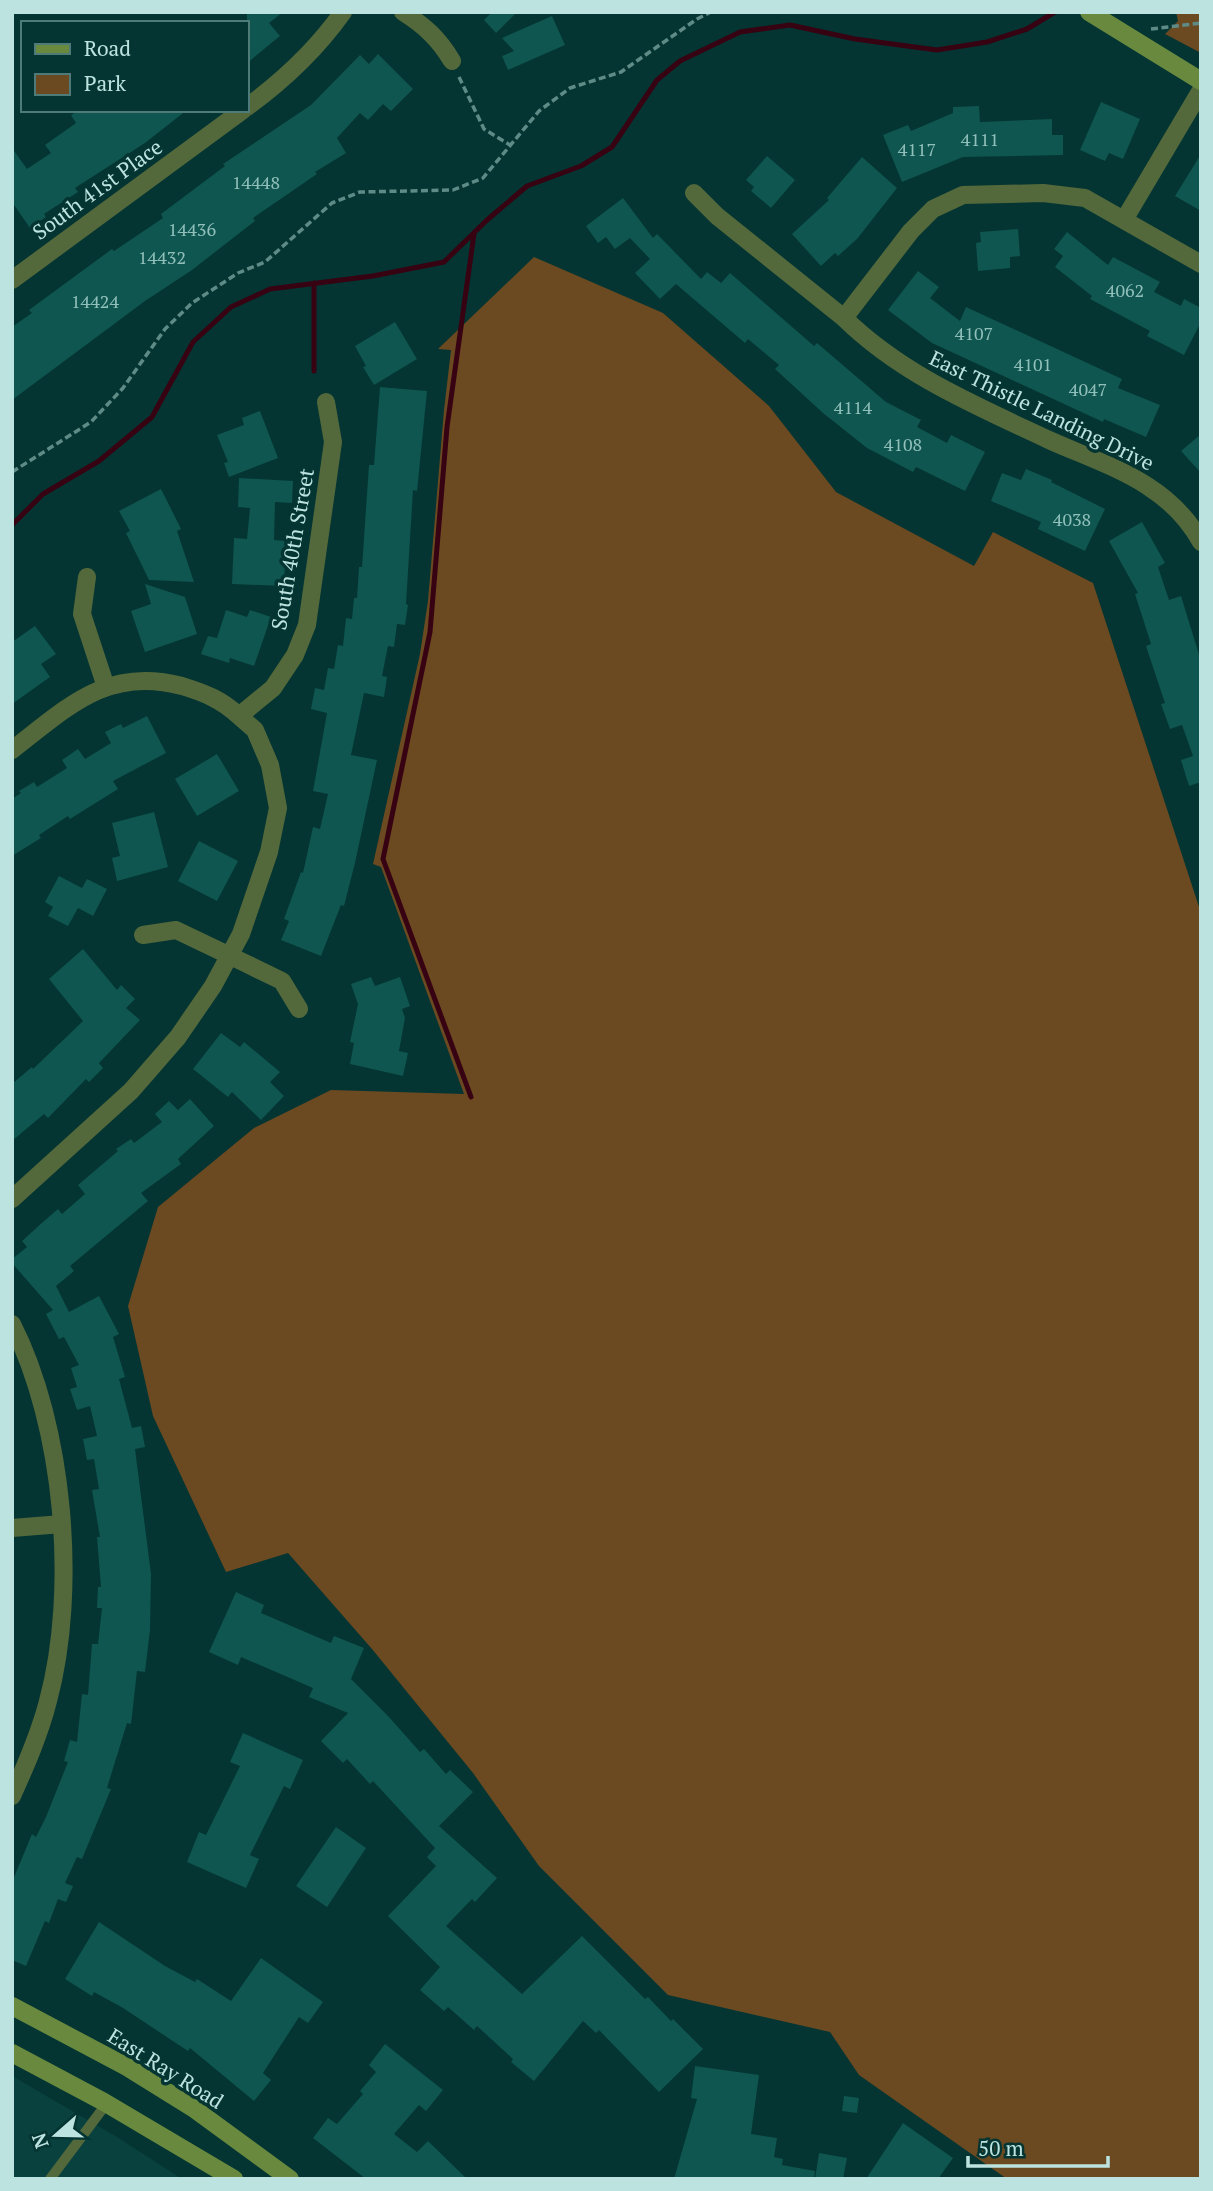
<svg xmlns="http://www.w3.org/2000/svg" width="1213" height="2191" font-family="'PT Serif',serif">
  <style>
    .built { fill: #09413e }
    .green { fill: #6b4921 }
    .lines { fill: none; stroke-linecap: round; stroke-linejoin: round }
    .stream { stroke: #370212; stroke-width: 5 }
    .building { fill: #0f5550 }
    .path { stroke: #5f8b87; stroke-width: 3.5; stroke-dasharray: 7 3.5; stroke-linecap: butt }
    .lane { stroke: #54693b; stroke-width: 10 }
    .street { stroke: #54693b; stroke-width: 18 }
    .secondary { stroke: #698a3e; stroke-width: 18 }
    .labels { text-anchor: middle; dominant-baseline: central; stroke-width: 7; stroke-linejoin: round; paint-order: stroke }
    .number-label { font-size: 18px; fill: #91c0bb }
    .street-label { font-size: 21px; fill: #bce3df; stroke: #043532 }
  </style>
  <rect width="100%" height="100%" fill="#043532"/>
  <path class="built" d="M12 2076 117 2137 182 2179H12Z"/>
  <path class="green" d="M1176 12H1201V53L1165 34 1178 21Z
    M534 257 663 313 769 406 836 492 974 566 993 532 1093 583 1201 913V2179H1007L859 2075 830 2032 668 1995 539 1866 473 1773 372 1649 288 1553 226 1572 153 1416 128 1306 158 1207 254 1128 331 1090 464 1094 381 867 373 864 420 654 428 601 444 410 451 350 438 349Z"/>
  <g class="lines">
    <path class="stream" d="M314 371V283
      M12 525 43 494 99 461 152 417 193 342 231 307 270 289 373 276 444 262 487 220 527 186 581 166 612 147 657 80 680 61 740 32 790 25 855 39 937 50 987 42 1027 29 1055 12
      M471 1097 383 859 430 632 447 427 474 234"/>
  </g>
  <path class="building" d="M247 12H283L269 23 280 36 247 63Z
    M492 12H517L496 33 484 20Z
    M552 16 565 45 508 70 502 56 514 51 502 38Z
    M378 54 413 89 391 111 383 104 368 120 360 113 337 138 346 153 315 172 317 174 253 218 255 221 192 270 145 301 12 400V327L32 313 29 310 112 249 114 251 163 218 161 214 225 166 223 164 311 105 360 55 369 64Z
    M1101 102 1140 119 1123 159 1109 153 1105 161 1080 150Z
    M979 106 980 122 1052 119V135H1063V155L963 157 902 182 883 135 908 125 911 131 953 113V107Z
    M80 110H187L145 143 75 188 78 192 44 214 46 217 30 228 12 202V148L27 169 51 153 45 145 76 123 71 115Z
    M1201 154V211L1175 196Z
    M767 156 795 180 771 208 751 191 754 187 746 180Z
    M862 157 897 188 857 239 838 256 835 253 821 266 792 234 829 200 827 198Z
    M623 198 653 238 657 234 701 279 707 272 721 283 730 273 814 346 817 343 886 402 921 420 917 427 947 443 951 435 985 452 965 491 916 467 913 472 867 448 823 413 775 369 779 365 748 339 745 343 676 284 660 299 635 273 650 259 630 238 615 249 606 237 598 243 586 226Z
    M1018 229 1020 256 1010 257V268L978 271 976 243 981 242 980 232Z
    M1067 232 1108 265 1113 257 1160 282 1154 292 1181 306 1184 299 1201 308V322L1184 355 1147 336 1150 331 1090 299 1092 296 1055 267 1063 256 1054 249Z
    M918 271 939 287 930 298 960 321 966 307 1122 379 1118 388 1160 405 1146 437 1104 419 1103 422 932 343 888 310Z
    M395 322 417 359 374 385 363 367 366 366 355 346Z
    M380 387 427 391 417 491 413 490 406 604 408 605 405 625 397 624 394 647 388 646 382 676 387 677 384 697 364 693 351 755 377 760 355 863 344 906 341 905 321 956 281 940 289 921 284 919 301 872 303 873 313 827 320 829 328 794 313 791 327 713 311 709 315 688 324 690 328 668 334 669 338 645 343 646 346 618 352 619 354 598H357L359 567H362L369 465H374Z
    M260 411 278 458 229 477 224 463 228 462 217 435 244 425 242 418Z
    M1201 434V473L1181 451Z
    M1026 469 1052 480 1051 482 1105 509 1085 551 1038 529 1041 522 991 501 1002 473 1021 480Z
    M239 478 293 481 292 503 275 502 274 540 286 541 284 586 232 584 234 538 247 539 250 508 238 507Z
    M161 489 181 529 177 531 194 582 149 580 126 533 130 531 119 511Z
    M1142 522 1165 563 1158 567 1169 600 1181 596 1201 661V782L1189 786 1181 760 1193 756 1182 725 1170 729 1161 704 1165 703 1146 646 1151 644 1135 594 1138 593 1109 541Z
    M145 584 185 597 197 634 145 652 131 611 151 604Z
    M226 610 247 617 250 610 271 617 254 666 230 658 229 663 201 654 208 636 217 638Z
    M35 626 56 654 41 664 50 677 12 704V642Z
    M147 716 166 753 113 781 118 789 70 819 68 816 39 835 41 838 12 856V799L21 793 19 791 34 782 37 787 67 768 62 760 78 749 85 759 111 743 105 732 121 724 123 728Z
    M217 754 239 791 197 816 175 779Z
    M154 812 168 867 117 881 112 858 120 856 112 823Z
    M199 841 238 861 217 901 178 881Z
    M59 876 82 888 87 879 107 889 93 916 78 908 68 926 48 916 53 907 45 902Z
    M83 949 117 990 121 985 135 999 126 1008 140 1020 99 1063 103 1068 89 1082 86 1079 48 1118 44 1114 12 1141V1084L32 1067 33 1069 83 1021 49 979Z
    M371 977 375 986 400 977 410 1006 402 1009 405 1018 399 1051 408 1053 403 1076 350 1064 354 1043 350 1042 358 1004 351 984Z
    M221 1033 240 1047 244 1042 280 1072 270 1082 284 1096 261 1120 232 1092 228 1097 193 1069Z
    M190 1099 214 1126 178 1159 181 1164 141 1193 148 1201 70 1266 74 1271 56 1286 69 1312 99 1296 119 1334 113 1337 125 1377 119 1379 132 1428 141 1426 145 1447 135 1449 151 1574 150 1630 145 1672 137 1671 131 1724 127 1723 107 1788 111 1789 82 1859 77 1857 65 1883 73 1886 66 1902 58 1899 49 1923 45 1921 26 1966 12 1960V1882L32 1834 36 1837 46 1817 68 1762 64 1761 70 1740 77 1742 82 1694 88 1695 92 1644H98L102 1608H97L98 1587H101L97 1537H100L92 1490 99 1489 94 1459 87 1460 83 1439 97 1436 90 1406 77 1410 70 1389 77 1387 71 1368 79 1365 64 1337 59 1339 46 1314 53 1310 12 1263V1259L27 1247 22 1241 43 1222 58 1209 62 1214 85 1194 78 1185 118 1151 116 1149 131 1139 134 1143 162 1122 155 1114 169 1101 178 1110Z
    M236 1592 264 1605 261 1613 331 1643 334 1636 364 1648 351 1679 389 1717 420 1752 424 1749 446 1774 450 1770 473 1792 439 1826 497 1878 475 1902 472 1899 446 1926 522 1994 582 1936 645 1999 648 1997 671 2021 673 2019 703 2049 659 2092 599 2030 596 2033 583 2021 534 2081 511 2062 513 2059 477 2026 474 2030 448 2007 444 2011 420 1990 440 1967 388 1916 436 1866 427 1857 435 1848 373 1781 370 1784 347 1759 343 1763 321 1741 348 1713 309 1697 313 1688 241 1657 238 1665 209 1652Z
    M243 1733 303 1760 290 1789 284 1786 250 1855 259 1859 246 1888 187 1862 199 1832 206 1835 240 1766 230 1762Z
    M336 1827 366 1848 327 1907 296 1886Z
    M99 1922 165 1966 195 1982 197 1979 231 2001 261 1958 323 2002 308 2023 299 2017 263 2073 271 2080 254 2101 190 2048 188 2051 123 2008 94 1992 92 1996 65 1979Z
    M385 2044 443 2090 426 2111 419 2105 394 2134 417 2152 428 2141 467 2179H366L313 2138 328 2118 337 2124 363 2094 360 2091 376 2072 369 2065Z
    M695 2066 759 2075 751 2134 777 2138 774 2157 783 2159 782 2165 815 2171 814 2179H674L697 2099 691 2098Z
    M844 2096 859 2098 857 2113 842 2111Z
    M903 2123 953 2158 938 2179H866Z
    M819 2153 847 2158 843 2179H815Z"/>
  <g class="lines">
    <path class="path" d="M1151 29 1201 23
      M459 77 484 129 510 145
      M12 472 91 422 123 388 165 329 192 303 238 273 265 262 332 203 360 192 453 190 483 178 539 111 570 88 621 72 697 19 711 12"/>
    <path class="lane" d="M50 2179 107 2103"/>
    <path class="street" d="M403 12C425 26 439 39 452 61
      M247 107C284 80 316 50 343 12
      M694 193 717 216 844 318C902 375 977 406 1049 440 1107 466 1168 482 1201 542
      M1124 220 1201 90
      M12 280 243 110
      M844 318 911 231 933 209 963 195 1043 193 1085 198 1201 264
      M87 577 82 614 106 687
      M12 750C68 707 107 666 182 686 205 693 222 700 239 716
      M143 935 176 930 247 964 282 981 299 1009
      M12 1199 131 1091 178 1037 213 986 241 934 269 852 278 808 270 765 255 730 239 716 273 688 295 655 307 625 333 442 326 402
      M12 1324C64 1426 78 1590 48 1701 40 1733 26 1765 12 1796
      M12 1528 62 1524"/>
    <path class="secondary" d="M1089 12 1201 81
      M12 2006 127 2067 193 2108 290 2179
      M12 2053 104 2102 234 2179"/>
  </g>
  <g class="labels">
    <g class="number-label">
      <text x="980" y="139">4111</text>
      <text x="917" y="149">4117</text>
      <text x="256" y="182">14448</text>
      <text x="192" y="229">14436</text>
      <text x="162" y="257">14432</text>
      <text x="1125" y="290">4062</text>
      <text x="95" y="301">14424</text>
      <text x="974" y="333">4107</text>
      <text x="1033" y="364">4101</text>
      <text x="1088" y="389">4047</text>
      <text x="853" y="407">4114</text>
      <text x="903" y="444">4108</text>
      <text x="1072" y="519">4038</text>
    </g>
    <g class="street-label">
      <text transform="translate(97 189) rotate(-36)">South 41st Place</text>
      <text transform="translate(1042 410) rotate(26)">East Thistle Landing Drive</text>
      <text transform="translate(292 549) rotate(-80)">South 40th Street</text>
      <text transform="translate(166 2068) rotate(32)">East Ray Road</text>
    </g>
  </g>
  <rect width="1213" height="2191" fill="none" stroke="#bce3df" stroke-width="28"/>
  <rect x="21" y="21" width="228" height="91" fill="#043532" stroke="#4e7b77" stroke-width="2"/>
  <rect x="35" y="44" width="35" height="10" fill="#698a3e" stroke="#4e7b77" stroke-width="2"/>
  <text x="84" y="56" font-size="21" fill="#bce3df">Road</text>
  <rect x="35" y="74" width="35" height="21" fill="#6b4921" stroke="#4e7b77" stroke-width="2"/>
  <text x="84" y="91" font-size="21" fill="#bce3df">Park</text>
  <g transform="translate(56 2135) rotate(250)" stroke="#043532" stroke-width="5" paint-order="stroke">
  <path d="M0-5L12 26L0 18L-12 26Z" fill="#bce3df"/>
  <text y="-10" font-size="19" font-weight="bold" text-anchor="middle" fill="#bce3df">N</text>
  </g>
  <path d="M968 2156v10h140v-10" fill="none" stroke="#bce3df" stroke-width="3.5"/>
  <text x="978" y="2156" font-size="21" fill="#bce3df" stroke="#043532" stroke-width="5" paint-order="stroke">50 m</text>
</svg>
